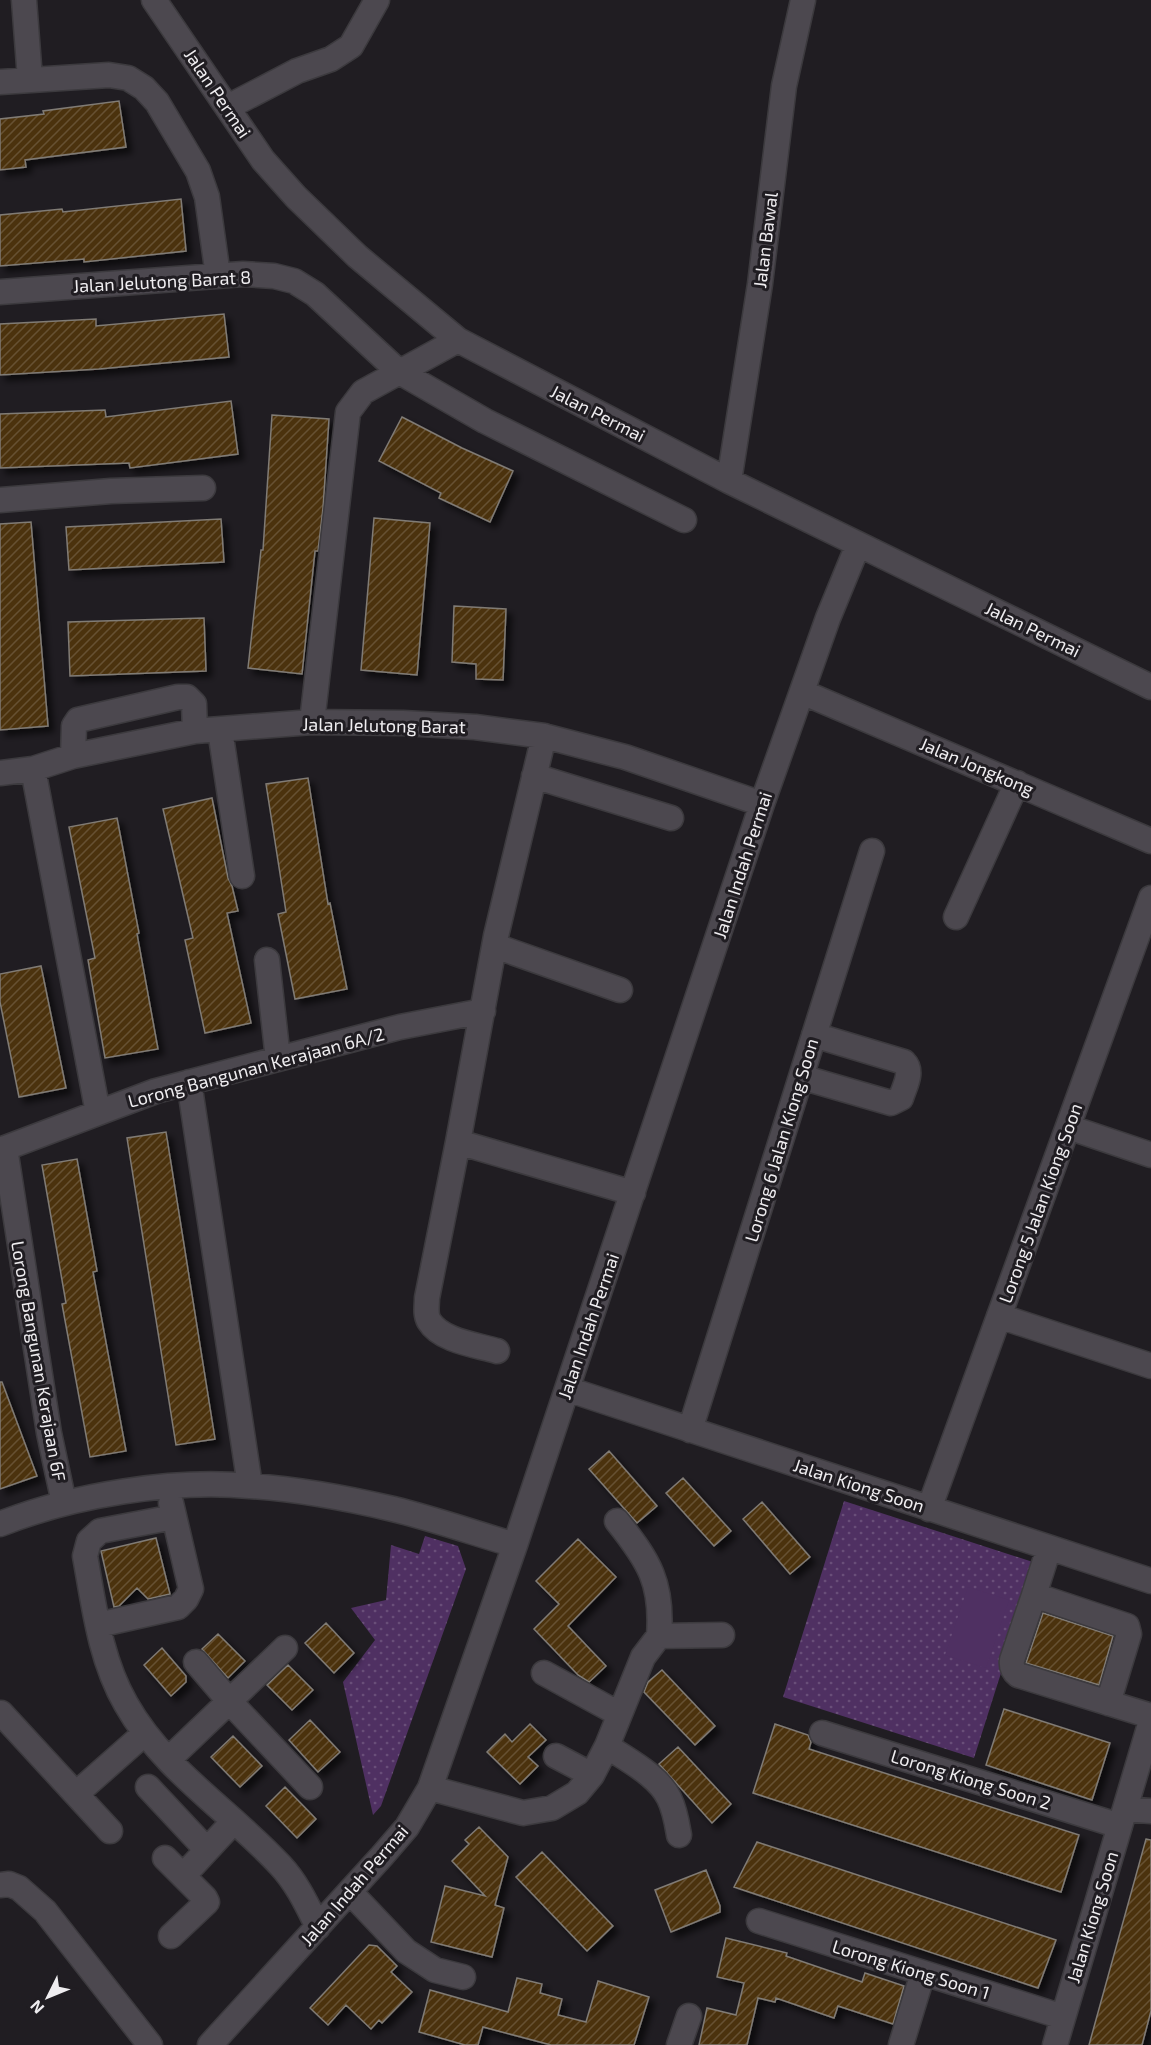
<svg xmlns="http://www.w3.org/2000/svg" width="1151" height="2045" font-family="'Exo 2',sans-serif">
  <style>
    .park { fill: url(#park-dots) }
    .garden { fill: #4f3062 }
    .building { fill: url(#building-hatch); stroke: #807b75; stroke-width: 1.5; filter: url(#shadow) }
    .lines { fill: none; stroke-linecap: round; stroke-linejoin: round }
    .minor-casing { stroke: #3c3a3e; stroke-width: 27 }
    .minor { stroke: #4c484f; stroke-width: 24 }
    .labels { text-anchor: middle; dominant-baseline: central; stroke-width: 6; stroke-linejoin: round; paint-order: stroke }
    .street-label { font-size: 18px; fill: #efedf0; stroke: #201d22 }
  </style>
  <defs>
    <pattern id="park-dots" width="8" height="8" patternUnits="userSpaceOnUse" patternTransform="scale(1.5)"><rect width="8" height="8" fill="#4f3062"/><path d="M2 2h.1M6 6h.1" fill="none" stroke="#694e79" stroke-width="1.8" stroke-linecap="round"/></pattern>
    <pattern id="building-hatch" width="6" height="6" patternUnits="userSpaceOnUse" patternTransform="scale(1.5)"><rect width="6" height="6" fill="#4c330f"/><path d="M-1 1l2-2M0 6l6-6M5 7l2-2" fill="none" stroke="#665132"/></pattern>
    <filter id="shadow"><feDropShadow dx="5.5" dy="5.5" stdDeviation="3" flood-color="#0009"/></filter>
  </defs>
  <rect width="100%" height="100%" fill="#201d22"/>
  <path class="park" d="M844 1501 1036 1563 974 1758 783 1697Z
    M425 1536 458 1546 466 1569 381 1806 373 1815 343 1682 375 1640 351 1608 386 1600 391 1545 419 1554Z"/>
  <path class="garden" d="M968 1587 1009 1600 986 1668 945 1655Z"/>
  <path class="building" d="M119 101 126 147 25 160 26 167 0 170V119L44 114 43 111Z
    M181 199 186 251 84 262V259L0 266V215L62 209 63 212Z
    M224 314 229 357 99 369 0 375V324L96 319V326Z
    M231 401 238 454 130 468 129 463 0 468V414L105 410 106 417Z
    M272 415 329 419 323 508 318 551H315L302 674 248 668 261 550H263Z
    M402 417 462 448 513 471 490 522 439 498 441 493 379 461Z
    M374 518 430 523 417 675 361 670Z
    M221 519 224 562 69 570 66 527Z
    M31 522 48 726 0 730V524Z
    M454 606 506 609 503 680 476 679V664L452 662Z
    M204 618 206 671 70 676 68 622Z
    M308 778 328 904 330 903 347 989 295 999 278 914 286 912 266 784Z
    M212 798 228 878 232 886 238 911 227 913 251 1023 205 1033 185 940 193 938 163 809Z
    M117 818 139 933 137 934 158 1049 105 1058 88 960 95 958 69 827Z
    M41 966 66 1088 19 1097 0 1002V974Z
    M166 1132 215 1439 176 1445 127 1138Z
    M77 1159 97 1271 93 1272 126 1451 90 1457 62 1304 66 1303 42 1165Z
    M0 1382H2L37 1476 0 1489Z
    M609 1451 657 1506 637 1523 589 1469Z
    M683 1478 731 1531 714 1546 666 1493Z
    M762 1502 810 1557 790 1574 743 1519Z
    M156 1538 170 1594 148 1599 137 1588 119 1606 114 1607 101 1551Z
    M578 1539 616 1577 568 1626 606 1666 589 1682 578 1675 534 1629 559 1604 536 1581Z
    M1043 1613 1113 1636 1099 1685 1026 1663Z
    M326 1623 354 1653 334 1673 305 1643Z
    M218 1634 245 1661 228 1678 202 1649Z
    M162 1648 186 1676V1682L171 1696 144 1665Z
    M288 1665 313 1690 292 1710 267 1685Z
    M662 1670 715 1726 695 1745 644 1692 648 1682Z
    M1004 1709 1110 1743 1092 1800 986 1765Z
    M310 1720 340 1752 318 1772 289 1740Z
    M530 1724 546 1740 528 1757 538 1766 520 1784 487 1752 505 1734 512 1742Z
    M775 1724 808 1735 811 1742 809 1749 1079 1835 1061 1892 753 1793Z
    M233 1736 262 1766 240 1787 211 1757Z
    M678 1747 731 1804 712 1823 659 1764Z
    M285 1787 316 1819 297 1838 266 1806Z
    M479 1827 508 1857 495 1905 504 1908 492 1957 431 1942 445 1886 485 1896 452 1861 469 1844 465 1840Z
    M1146 1839 1151 1840V2011L1142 2045H1089Z
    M757 1842 1056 1940 1038 1988 734 1887Z
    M542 1852 613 1926 587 1951 516 1877Z
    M706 1870 720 1906V1912L671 1932 655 1890Z
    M726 1938 787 1953 786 1956 862 1982 865 1973 904 1986 893 2024 838 2006 834 2018 776 1998 775 2002 758 1998 747 2045H699L707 2008 736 2015 744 1983 717 1977Z
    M369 1945 377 1946 397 1966 391 1972 412 1992 382 2023 379 2020 371 2029 346 2005 328 2025 310 2008Z
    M517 1978 542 1984 540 1993 562 1999 558 2015 586 2022 598 1981 649 1997 634 2045H551L483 2027 478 2045H465L419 2032 430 1990 508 2012Z"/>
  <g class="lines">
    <defs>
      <path id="minor" d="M24 0 30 79
        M154 0 263 160 296 197 357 256 458 340 729 481 1151 687
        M0 82 109 75 128 78 144 88 157 102 198 171 207 197 218 276
        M228 107 297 71 331 59 351 46 377 0
        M0 292 243 274 274 276 294 281 315 294 398 371 485 421 684 520
        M729 481 760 284 784 86 803 0
        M0 500 111 491 203 488
        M802 692 1151 841
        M312 722 348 412 363 392 458 340
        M220 730 242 876
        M73 756 74 726 78 720 178 697H187L194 704 195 731
        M33 769 98 1113
        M0 773 33 769 73 756 195 731 312 722 403 723 475 727 544 736 625 757 762 804
        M534 776 671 818
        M956 917 1017 783
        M495 946 620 990
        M267 960 278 1059
        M801 1077 891 1103 901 1098C904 1087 914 1072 904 1062L814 1035
        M189 1082 250 1486
        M1068 1127 1151 1155
        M458 1142 496 936 544 736
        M5 1148 49 1433 64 1503
        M0 1150 156 1091 400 1027 483 1011
        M999 1316 1151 1366
        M497 1351C477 1345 441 1341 429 1321 425 1314 427 1305 427 1298L458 1142 633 1193
        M567 1389 1151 1581
        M690 1430 872 851
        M929 1509 1151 898
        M174 1517 100 1531 89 1541 85 1556C94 1606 100 1659 126 1704 163 1770 230 1811 280 1865 297 1883 307 1905 318 1927
        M617 1521C649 1561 663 1583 659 1636
        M0 1524C73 1495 172 1479 250 1486 297 1489 346 1498 393 1509 434 1519 474 1533 515 1545
        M1034 1595 1049 1548
        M98 1625 178 1607 186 1599 191 1589 171 1503
        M196 1662 230 1702 310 1787
        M544 1673 619 1714
        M1108 1703 1129 1634 1127 1626 1034 1595 1012 1660C1011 1667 1013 1671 1018 1675L1151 1716
        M1 1713 110 1831
        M822 1733 1120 1826
        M607 1746C627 1760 658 1775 669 1798 675 1810 677 1823 679 1835
        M556 1756 592 1775
        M169 1759 285 1648
        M148 1787 207 1850
        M430 1788 523 1813 552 1808 577 1793 592 1775 607 1746 643 1657 659 1636 722 1635
        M76 1794 145 1733
        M1125 1809 1151 1811
        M165 1858 205 1898 207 1902 171 1936
        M183 1876 234 1821
        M0 1885 9 1884 19 1888 45 1911 150 2045
        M350 1892 406 1951 435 1970 463 1977
        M759 1921 1063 2017
        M210 2045 382 1856 407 1827 430 1788 515 1545 762 804 828 618 858 545
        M679 2045 689 2016
        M901 2045 923 1973
        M1055 2045 1151 1721"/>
    </defs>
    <use href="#minor" class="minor-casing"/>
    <use href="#minor" class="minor"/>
  </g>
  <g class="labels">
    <g class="street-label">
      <text transform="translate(218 93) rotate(56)">Jalan Permai</text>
      <text transform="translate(765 240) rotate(-83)">Jalan Bawal</text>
      <text transform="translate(162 281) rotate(-3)">Jalan Jelutong Barat 8</text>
      <text transform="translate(598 413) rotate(27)">Jalan Permai</text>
      <text transform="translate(1033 629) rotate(26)">Jalan Permai</text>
      <text transform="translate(384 725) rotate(1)">Jalan Jelutong Barat</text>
      <text transform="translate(977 766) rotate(23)">Jalan Jongkong</text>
      <text transform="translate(742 865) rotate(-72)">Jalan Indah Permai</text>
      <text transform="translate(256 1067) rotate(-15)">Lorong Bangunan Kerajaan 6A/2</text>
      <text transform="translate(781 1140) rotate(-73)">Lorong 6 Jalan Kiong Soon</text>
      <text transform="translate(1040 1203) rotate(-70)">Lorong 5 Jalan Kiong Soon</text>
      <text transform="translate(588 1326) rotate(-71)">Jalan Indah Permai</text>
      <text transform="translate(39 1361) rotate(80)">Lorong Bangunan Kerajaan 6F</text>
      <text transform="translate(859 1485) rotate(18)">Jalan Kiong Soon</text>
      <text transform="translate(971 1779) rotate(17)">Lorong Kiong Soon 2</text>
      <text transform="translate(354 1885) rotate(-49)">Jalan Indah Permai</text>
      <text transform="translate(1092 1917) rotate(-73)">Jalan Kiong Soon</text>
      <text transform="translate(911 1969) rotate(17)">Lorong Kiong Soon 1</text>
    </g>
  </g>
  <g transform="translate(48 1997) rotate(227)" stroke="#201d22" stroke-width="4.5" paint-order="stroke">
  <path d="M0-4.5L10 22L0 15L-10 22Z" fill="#efedf0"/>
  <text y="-9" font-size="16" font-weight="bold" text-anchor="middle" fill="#efedf0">N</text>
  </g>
</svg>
